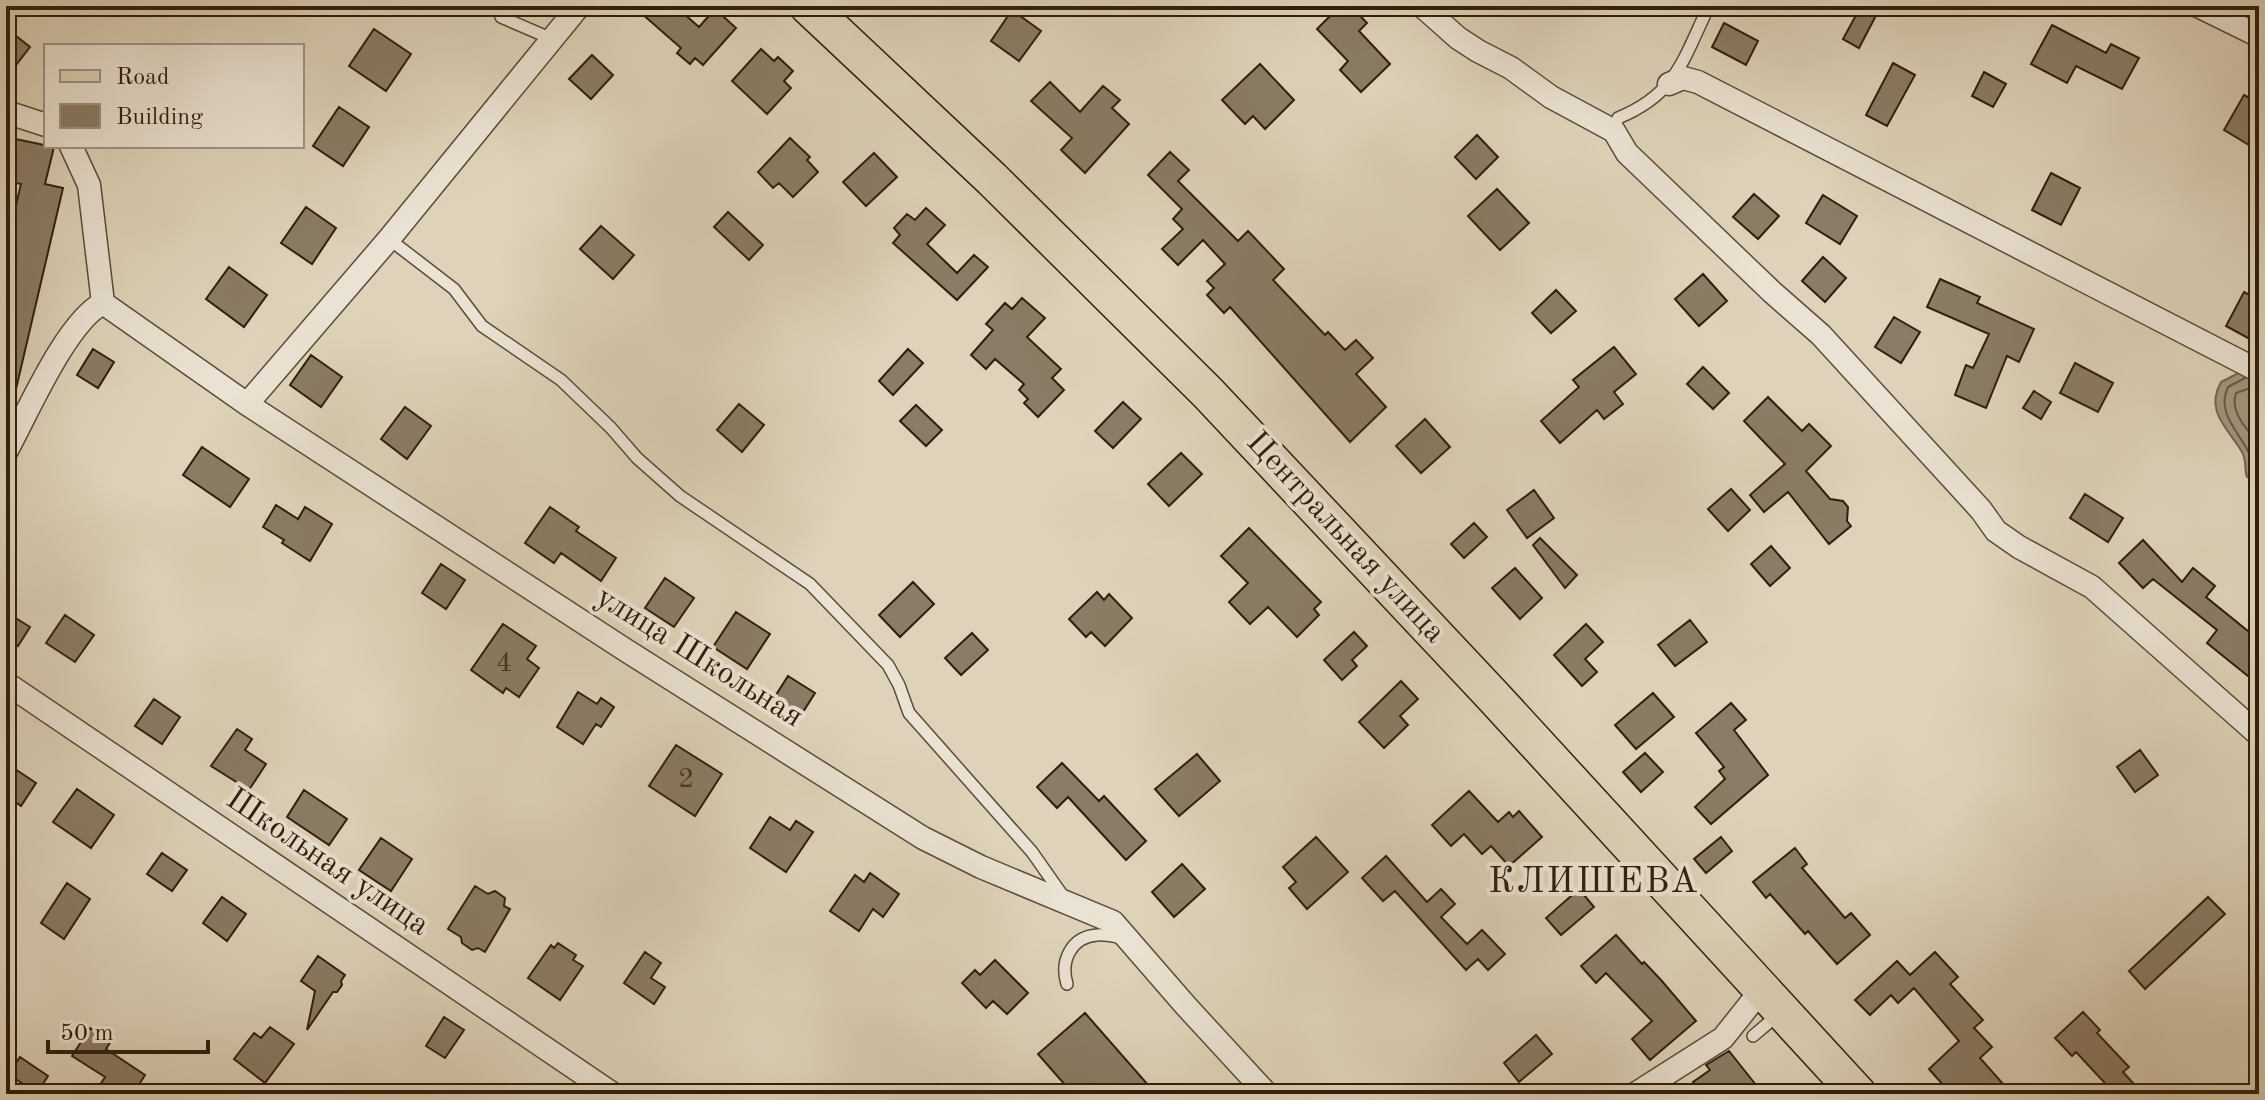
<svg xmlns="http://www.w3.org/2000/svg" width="2265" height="1100" font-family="'Old Standard TT',serif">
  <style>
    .water { fill: #a3957f; stroke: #756551; stroke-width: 2 }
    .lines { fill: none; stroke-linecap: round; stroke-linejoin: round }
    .shore { stroke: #6a5a46; stroke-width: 2 }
    .building { fill: #8a7c66; stroke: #301e0c; stroke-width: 2 }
    .lane-casing { stroke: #5c4b38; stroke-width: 14 }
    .street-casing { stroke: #5c4b38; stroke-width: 25 }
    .primary-casing { stroke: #301e0c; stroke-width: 39 }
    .lane { stroke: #eae2d2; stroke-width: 11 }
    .street { stroke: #eae2d2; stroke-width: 22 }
    .primary { stroke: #ded3ba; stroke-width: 36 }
    .labels { text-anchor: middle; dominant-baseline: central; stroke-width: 8; stroke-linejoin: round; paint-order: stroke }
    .number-label { font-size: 28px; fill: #463622 }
    .street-label { font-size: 32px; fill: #301e0c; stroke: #eae2d2 }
    .quarter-label { font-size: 36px; letter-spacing: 2px; fill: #301e0c; stroke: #eae2d2 }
  </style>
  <rect width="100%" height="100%" fill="#ded3ba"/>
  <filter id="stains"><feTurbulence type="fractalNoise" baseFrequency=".0025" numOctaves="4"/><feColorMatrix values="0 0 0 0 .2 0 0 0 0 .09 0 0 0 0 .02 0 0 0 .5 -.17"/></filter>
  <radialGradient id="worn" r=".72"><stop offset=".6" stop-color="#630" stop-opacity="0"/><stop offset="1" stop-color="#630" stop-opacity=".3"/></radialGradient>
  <path class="water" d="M2250 367 2259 368V481L2247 477C2244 469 2247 461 2242 452 2229 429 2204 412 2221 382Z"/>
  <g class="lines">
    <path class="shore" d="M2245 378 2228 387C2213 419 2251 439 2254 470L2259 473
      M2259 385 2236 393C2229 414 2249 429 2259 446"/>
  </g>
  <path class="building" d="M633 6H675L699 27 715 9 736 28 703 65 695 58 690 64 677 53 681 48Z
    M1340 6H1351L1367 23 1359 31 1390 64 1361 92 1340 70 1348 61 1317 29Z
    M1861 6H1881L1859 48 1843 39Z
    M1012 10 1041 31 1019 61 991 41Z
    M1724 23 1758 41 1746 65 1712 47Z
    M2052 25 2106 53 2111 44 2139 58 2122 89 2076 66 2067 83 2031 64Z
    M6 28 30 47 6 78Z
    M374 29 411 54 386 91 349 66Z
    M761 49 774 61 778 57 793 71 784 81 791 88 767 114 732 81Z
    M592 55 613 75 591 99 569 79Z
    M1893 63 1915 75 1887 126 1866 115Z
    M1260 64 1294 100 1265 129 1253 116 1245 124 1222 100Z
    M1984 72 2006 84 1993 107 1972 96Z
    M1050 82 1080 112 1103 86 1120 100 1112 108 1129 124 1085 173 1061 150 1072 138 1031 101Z
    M2244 95 2259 103V151L2224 130Z
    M339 107 369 127 343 166 313 146Z
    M1477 135 1498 157 1476 179 1455 157Z
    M6 137 54 147 45 184 63 188 13 402 6 401V248L21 184 6 181Z
    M790 138 810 157 807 160 818 172 793 197 779 183 773 188 758 172Z
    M1170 152 1189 170 1178 181 1238 241 1248 231 1284 269 1273 280 1325 335 1328 332 1345 350 1356 340 1373 358 1356 374 1386 407 1350 442 1230 307 1224 313 1207 295 1214 288 1207 281 1225 264 1203 240 1178 265 1162 249 1183 229 1173 219 1182 209 1148 175Z
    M874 153 897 177 866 206 843 182Z
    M2051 173 2080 188 2061 225 2032 210Z
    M1497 189 1529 223 1500 250 1468 216Z
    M1754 194 1779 216 1758 239 1733 217Z
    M1823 195 1857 216 1840 244 1806 223Z
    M306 207 336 228 312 264 281 243Z
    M926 208 945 225 927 244 957 273 974 255 988 267 957 300 893 243 900 235 894 228 907 214 915 220Z
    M728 212 763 245 749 260 714 227Z
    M601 226 634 255 613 279 580 249Z
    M1823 257 1846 278 1825 302 1802 281Z
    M229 267 267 295 244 327 206 299Z
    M1703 274 1727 301 1699 326 1675 299Z
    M1940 279 1980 297 1977 303 2034 329 2019 362 2007 356 1986 408 1955 395 1966 365 1973 368 1989 334 1927 307Z
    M1556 290 1576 311 1551 333 1532 313Z
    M2244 292 2259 300V344L2226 326Z
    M1022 298 1045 318 1027 337 1061 369 1052 378 1064 390 1038 417 1024 403 1028 399 1019 390 1024 384 995 359 986 369 971 355 993 330 986 324 1005 303 1012 309Z
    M1894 317 1920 332 1901 363 1875 347Z
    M1614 347 1636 374 1614 392 1623 404 1604 419 1597 410 1560 443 1541 421 1579 387 1573 380Z
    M93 349 114 362 98 388 77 375Z
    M908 349 923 363 893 395 879 381Z
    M311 355 342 377 321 407 290 385Z
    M2075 363 2113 383 2098 412 2060 393Z
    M1703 367 1729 393 1713 409 1687 384Z
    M2034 391 2051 402 2041 419 2023 408Z
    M1768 397 1802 431 1809 424 1831 446 1806 471 1830 499 1843 501 1848 507 1847 521 1851 526 1829 544 1788 492 1764 512 1750 495 1785 464 1744 421Z
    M1123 402 1141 419 1113 448 1095 431Z
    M739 404 764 425 742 452 717 430Z
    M916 405 942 430 926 446 900 421Z
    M405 407 431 426 407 459 381 439Z
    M1425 419 1450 447 1421 473 1396 446Z
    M202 447 249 479 230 507 183 475Z
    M1181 453 1202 474 1169 506 1148 484Z
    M1731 489 1750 510 1728 531 1708 509Z
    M1534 490 1554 518 1527 538 1507 510Z
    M2085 494 2123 518 2108 542 2070 518Z
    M276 505 298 519 305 507 332 524 310 561 282 543 284 540 263 527Z
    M550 507 579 527 576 531 616 558 601 581 561 553 554 563 525 543Z
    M1474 523 1487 537 1464 558 1451 544Z
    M1249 528 1321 602 1314 609 1319 615 1297 637 1268 607 1250 624 1229 602 1248 583 1221 556Z
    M1540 538 1577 575 1565 588 1533 545Z
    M2143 540 2182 582 2193 568 2215 586 2206 597 2259 640V685L2207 643 2217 630 2153 579 2143 588 2119 563Z
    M1771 546 1790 568 1770 586 1751 564Z
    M441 564 465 580 446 609 422 593Z
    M1515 568 1542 598 1520 619 1492 588Z
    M665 578 694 598 674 627 645 608Z
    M913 582 934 604 900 637 879 615Z
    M1097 592 1104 600 1109 594 1132 618 1105 646 1091 632 1086 637 1069 619Z
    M6 612 30 627 18 646 6 638Z
    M736 612 770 634 747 669 713 647Z
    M65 615 94 635 75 662 46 643Z
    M1690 620 1707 642 1675 666 1658 645Z
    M503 624 536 646 527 659 539 668 519 697 506 688 503 693 471 670Z
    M1586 624 1603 642 1585 659 1597 672 1582 686 1554 655Z
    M1354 632 1367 646 1352 660 1357 666 1342 680 1324 660Z
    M972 633 988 650 961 675 945 658Z
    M788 676 815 693 796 723 769 706Z
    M1401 681 1418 699 1400 716 1408 725 1384 748 1359 722Z
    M578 692 597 704 601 698 614 707 601 727 596 724 583 744 557 727Z
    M1653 693 1674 717 1636 749 1615 725Z
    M154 699 180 717 162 744 135 726Z
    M1731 703 1746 720 1734 730 1768 775 1711 824 1695 807 1725 779 1719 771 1724 767 1696 733Z
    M237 729 252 739 245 750 266 764 249 790 211 766Z
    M676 745 722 774 695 816 649 786Z
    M2140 750 2158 775 2135 792 2117 767Z
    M1645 753 1663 772 1641 792 1623 772Z
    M1197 754 1220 781 1179 816 1155 789Z
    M6 763 36 783 21 806 6 795Z
    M1062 763 1099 801 1104 796 1146 841 1126 860 1068 797 1057 808 1037 787Z
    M77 789 114 815 91 848 53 822Z
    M304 790 347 819 329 845 287 817Z
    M1469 791 1498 822 1509 812 1513 817 1519 811 1542 837 1509 866 1491 846 1482 854 1464 834 1451 846 1432 825Z
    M770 817 790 830 796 821 813 832 786 872 750 848Z
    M1316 837 1348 872 1307 909 1289 888 1296 882 1283 867Z
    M1721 837 1732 851 1706 873 1694 859Z
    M381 838 412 859 391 891 359 870Z
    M1795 848 1807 864 1802 868 1845 918 1851 913 1870 935 1837 964 1808 931 1805 934 1770 894 1766 898 1753 882Z
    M162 853 187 870 172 891 147 874Z
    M1386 856 1427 902 1441 889 1455 904 1441 917 1467 944 1482 930 1505 954 1488 970 1478 959 1466 970 1395 891 1383 901 1362 878Z
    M1182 864 1205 889 1174 917 1152 892Z
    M870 873 899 894 883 917 873 909 859 931 830 911 855 875 864 882Z
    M67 883 90 899 64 939 41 923Z
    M475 886 488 894 495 891 505 898 504 906 510 909 485 952 478 948 472 950 462 943 461 937 448 929Z
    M1579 889 1594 907 1561 935 1546 918Z
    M222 897 246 914 227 941 203 923Z
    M2208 897 2225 914 2145 989 2129 971Z
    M1616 935 1642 964 1644 962 1661 980 1696 1021 1650 1060 1632 1039 1652 1021 1606 973 1596 983 1581 966Z
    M558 943 576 955 573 960 583 966 560 1000 528 978 551 945 554 948Z
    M645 952 661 963 651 978 665 987 654 1004 624 983Z
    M1935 952 1958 977 1950 984 1983 1020 1974 1028 1992 1047 1980 1058 2012 1094H1951L1929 1069 1959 1041 1914 988 1898 1003 1891 995 1870 1015 1855 1000 1897 961 1910 975Z
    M318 956 345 975 341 981 342 985 337 992H333L307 1030 315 991 301 981Z
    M995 960 1028 993 1007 1014 993 1001 986 1008 962 983 975 970 980 975Z
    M2083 1012 2100 1030 2097 1033 2129 1067 2123 1072 2143 1094H2115L2076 1052 2072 1056 2055 1038Z
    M1085 1013 1156 1094H1073L1038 1054Z
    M444 1017 464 1030 445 1058 426 1046Z
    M270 1027 294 1044 265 1083 234 1059 254 1033 261 1038Z
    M90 1028 111 1041 106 1049 145 1075 133 1094H94L105 1077 72 1056Z
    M1536 1035 1552 1054 1519 1082 1504 1063Z
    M1729 1051 1756 1085 1745 1094H1702L1693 1082 1710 1070 1706 1065Z
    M20 1057 48 1076 37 1093 8 1074Z"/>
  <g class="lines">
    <defs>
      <path id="lane" d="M501 17 552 39
        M1614 131 1618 118C1677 94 1683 59 1709 6
        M6 198V199
        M389 239 454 289 482 326 561 380 611 428 637 458 680 496 810 584 888 665 899 685 909 713 1032 852 1065 899
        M1067 984C1060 961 1071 937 1097 935 1106 934 1116 937 1124 938
        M1753 1036 1780 1013"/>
      <path id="street" d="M1422 6 1458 38 1478 51 1511 68 1551 97 1614 131 1627 153 1772 292 1821 335 1981 510 1996 531 2019 547 2092 587 2259 735
        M2198 6 2259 36
        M1669 84 1683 78 1698 82 2259 371
        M6 112 46 125
        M71 146 89 185 103 303
        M103 303 247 404 627 651 923 838 981 867 1113 922 1186 1006 1267 1094
        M247 404 389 239 579 6
        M6 452C27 414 66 322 103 303
        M6 683 613 1094
        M1635 1094 1723 1038 1762 989"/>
      <path id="primary" d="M808 6 992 179 1208 393 1491 694 1858 1094"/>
    </defs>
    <use href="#lane" class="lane-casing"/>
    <use href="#street" class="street-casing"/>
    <use href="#primary" class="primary-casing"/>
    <use href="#lane" class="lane"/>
    <use href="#street" class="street"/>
    <use href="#primary" class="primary"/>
  </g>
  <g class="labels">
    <g class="number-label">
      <text x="504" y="664">4</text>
      <text x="686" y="780">2</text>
    </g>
    <g class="street-label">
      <text transform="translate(1345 538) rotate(47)">Центральная улица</text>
      <text transform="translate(699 658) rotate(32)">улица Школьная</text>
      <text transform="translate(327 863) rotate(34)">Школьная улица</text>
    </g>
    <g class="quarter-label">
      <text x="1594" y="883">КЛИШЕВА</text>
    </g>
  </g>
  <rect width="2265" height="1100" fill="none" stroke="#ded3ba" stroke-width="32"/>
  <rect x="8" y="8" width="2249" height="1084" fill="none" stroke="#301e0c" stroke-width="4"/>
  <rect x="16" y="16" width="2233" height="1068" fill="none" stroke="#301e0c" stroke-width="2"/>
  <rect x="44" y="44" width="260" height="104" fill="#eae2d2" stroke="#a09483" stroke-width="2"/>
  <rect x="60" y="70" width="40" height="12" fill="#ded3ba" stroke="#a09483" stroke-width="2"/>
  <text x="116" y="84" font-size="24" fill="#301e0c">Road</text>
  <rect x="60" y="104" width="40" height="24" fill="#8a7c66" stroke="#a09483" stroke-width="2"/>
  <text x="116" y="124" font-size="24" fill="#301e0c">Building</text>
  <path d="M48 1040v12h160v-12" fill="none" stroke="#301e0c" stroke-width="4"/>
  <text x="60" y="1040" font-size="24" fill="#301e0c" stroke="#eae2d2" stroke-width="6" paint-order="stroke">50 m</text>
  <rect width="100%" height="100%" filter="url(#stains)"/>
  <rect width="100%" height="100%" fill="url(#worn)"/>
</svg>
